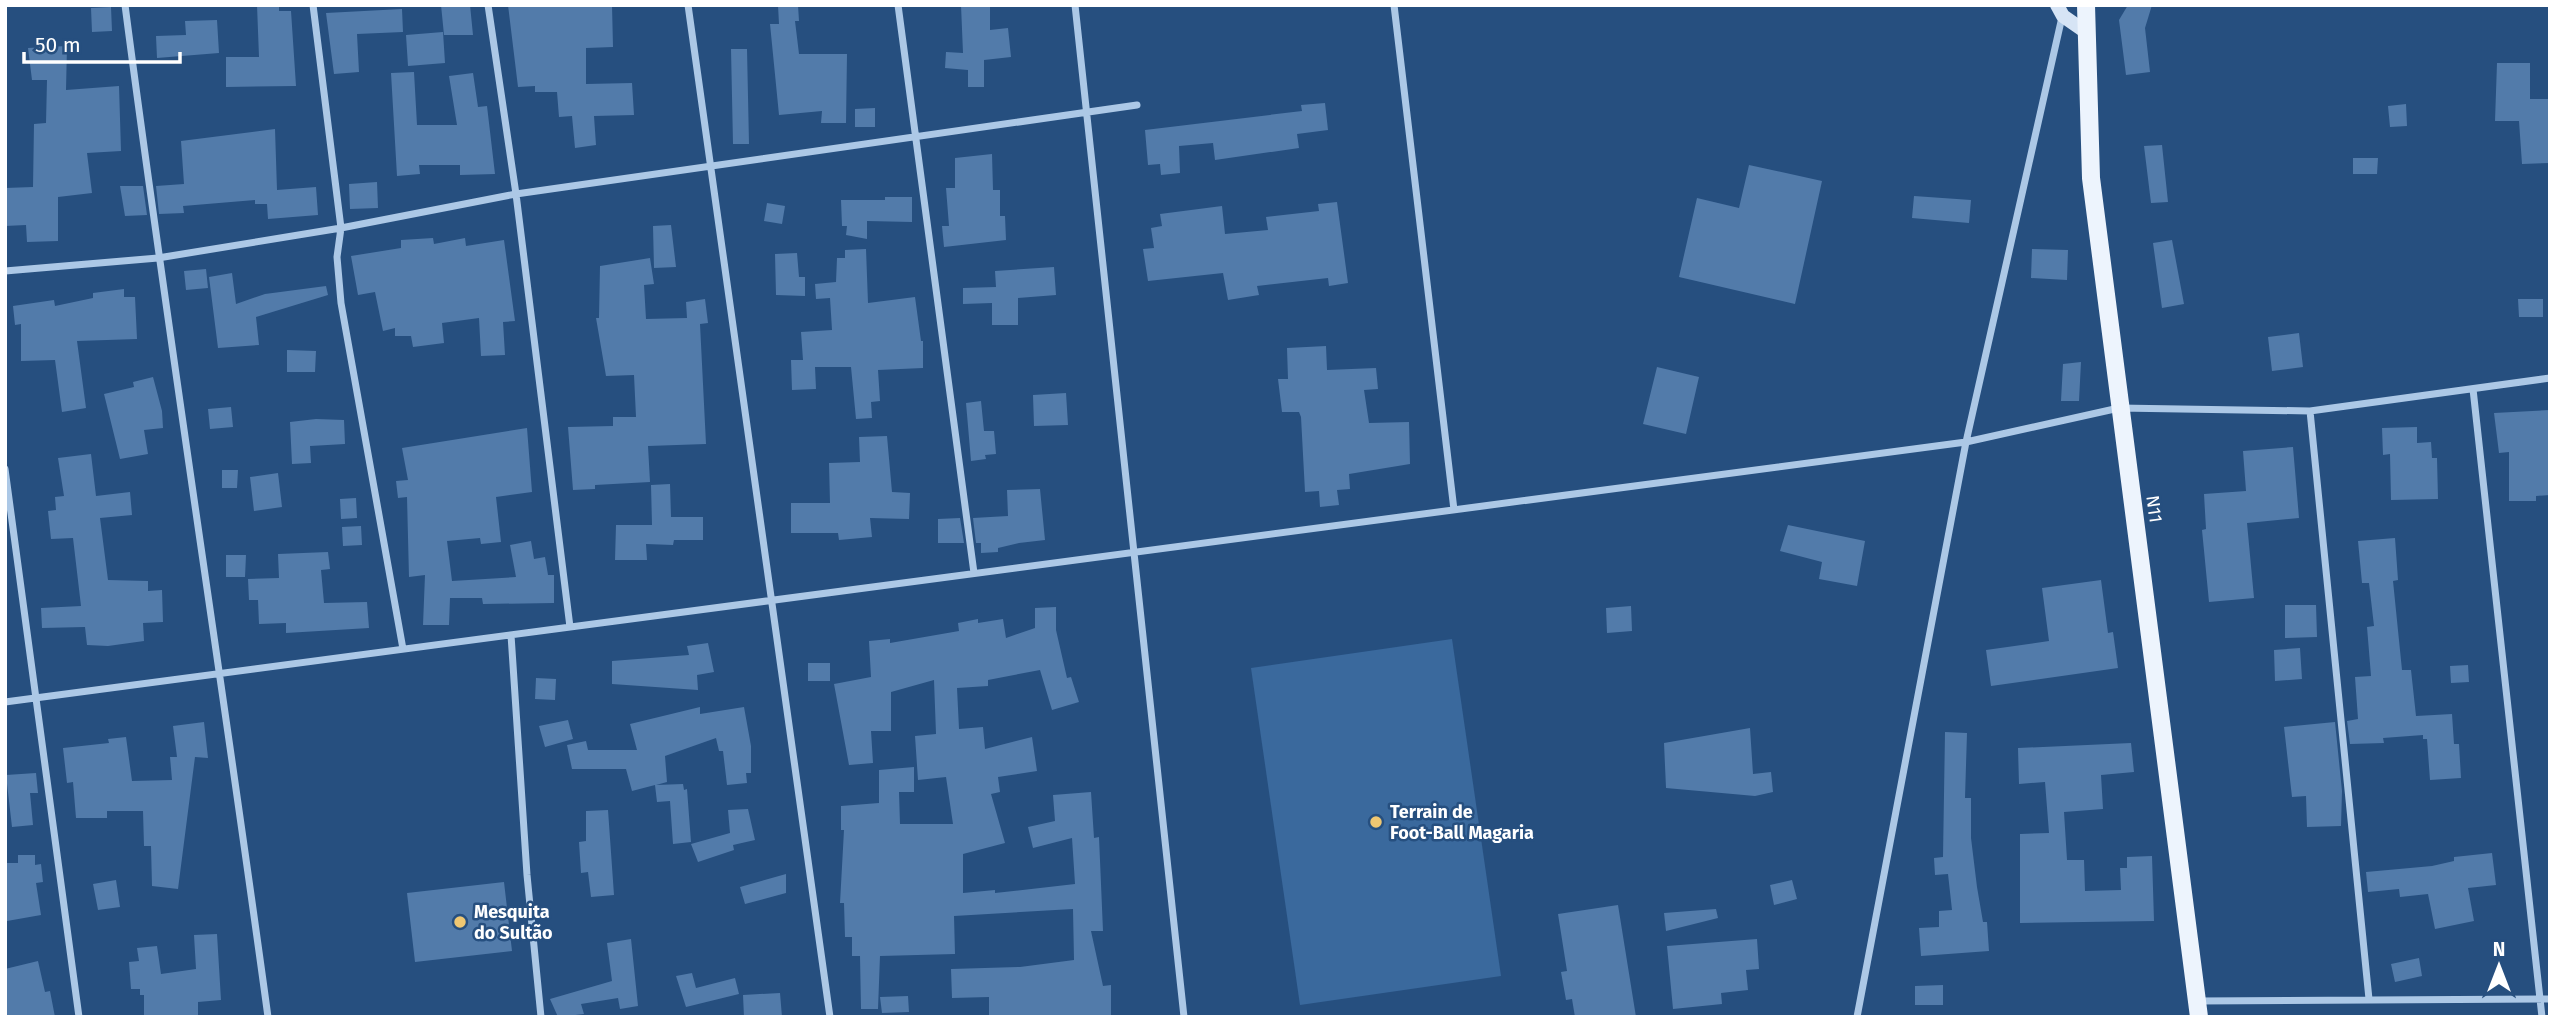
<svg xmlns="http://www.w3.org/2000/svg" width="2555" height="1022" font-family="'Fira Sans',sans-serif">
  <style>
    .green { fill: #3a699d }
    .building { fill: #527baa }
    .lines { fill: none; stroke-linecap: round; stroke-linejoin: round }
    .street { stroke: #acc8e6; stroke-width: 7 }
    .secondary { stroke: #d6e4f5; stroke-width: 14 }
    .primary { stroke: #edf4fd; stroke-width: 18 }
    .poi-dot { fill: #efc772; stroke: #264f7f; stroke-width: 2.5 }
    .labels { text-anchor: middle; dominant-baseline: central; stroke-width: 5; stroke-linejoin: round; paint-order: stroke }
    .street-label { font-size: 18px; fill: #fff; stroke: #264f7f }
    .poi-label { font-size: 18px; font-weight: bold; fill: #fff; stroke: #264f7f; text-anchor: start }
  </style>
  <rect width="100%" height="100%" fill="#264f7f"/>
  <path class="green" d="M1452 639 1501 976 1300 1005 1251 668Z"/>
  <path class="building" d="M257 5H279V11H291L296 86 226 87V57H259Z
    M441 5H470L473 35H444Z
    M508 5H612L613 47 586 48V84L632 83 634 115 594 116 596 145 575 148 572 116 559 117 557 92H535V86L518 87Z
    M778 5H798L799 21H795L799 54H847L846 123H821L822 111 779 115 770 24H779Z
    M961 5H990V30L1008 28 1011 57 984 60V87H968V70L945 68 946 52 963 53Z
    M2128 5H2152L2145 28 2150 72 2126 75 2119 20Z
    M111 7 112 31 92 32 91 8Z
    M402 9 403 32 357 34 359 72 334 74 326 13Z
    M217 20 219 53 157 58 156 36 186 35 185 21Z
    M443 32 445 63 408 66 406 35Z
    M67 46 66 90 119 86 121 151 87 153 92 193 58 197V241L27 242 26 225 5 226V188L33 187 34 124 46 123 47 80H32L28 48Z
    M731 49H747L749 144H733Z
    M2497 63H2530V99H2550V163L2522 164 2519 121H2495Z
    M414 72 417 125H457L449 76 473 73 478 107 487 106 495 174 460 175V165H419L420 174 397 176 391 73Z
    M1325 103 1328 130 1297 134 1299 148 1215 160 1213 143 1179 146 1180 173 1161 175 1160 164 1148 165 1145 130 1302 111 1301 105Z
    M2406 104 2407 126 2390 127 2388 106Z
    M875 108V127H855V109Z
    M275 129 277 190 316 187 318 215 268 219 267 204H255V200L183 206 184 213 159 214 156 186 184 184 181 141Z
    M2162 145 2168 202 2151 203 2144 146Z
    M992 154 993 190H1000V216H1005L1006 240 944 247 942 226H949L946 188H955V158Z
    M2353 158H2378L2377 174H2353Z
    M1749 165 1822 181 1795 304 1679 277 1697 198 1739 208Z
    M377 182 378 208 350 209 349 184Z
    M120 186H143L147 215 125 216Z
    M1914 196 1971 200 1969 223 1912 218Z
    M885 197H912V222L867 221V239L846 235 847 226H842L841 200H885Z
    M1337 202 1348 283 1329 286 1328 278 1257 286 1259 295 1228 300 1223 273 1148 281 1143 249 1154 248 1151 228 1162 226 1160 214 1222 206 1225 234 1268 230 1266 217 1319 211 1318 204Z
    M767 203 785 206 782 224 764 221Z
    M671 225 676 267 654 268 653 226Z
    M433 238 434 244 465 238 466 246 504 240 515 321 503 322 505 355 481 356 479 318 442 323 444 343 413 347 411 336H395V328L383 331 375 292 358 295 351 256 401 248V240Z
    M2172 240 2184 304 2162 308 2153 243Z
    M866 249 868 303 915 297 921 341H923V368L878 370 880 401 871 402 872 418 856 419 851 367H815L816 389 792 390 791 360H803L801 332 832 330 830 298 816 299 815 284 836 282 837 258H845V250Z
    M2032 249 2068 250 2067 280 2031 278Z
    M797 253 799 277H805V296L776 295 775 254Z
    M650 258 654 284 644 285 646 319 687 318 686 302 705 299 708 323 700 324 706 444 648 446 650 482 595 485V489L573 490 568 427 613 426V417H636L634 375 606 376 596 318H599L600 266Z
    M1054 267 1056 295 1018 298V325H992V303L963 304V288L996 287 995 271Z
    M206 269 208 288 186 290 184 271Z
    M232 273 236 304 265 294 326 286 328 295 256 317 259 345 218 348 209 277Z
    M124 289V297H135L137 339 77 341 86 408 62 412 55 360 21 361V324L15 325 13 306 54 300 55 306 93 298V293Z
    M2518 299H2543V317H2519Z
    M2299 333 2303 367 2272 371 2268 337Z
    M1326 346 1327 370 1376 368 1378 389 1364 390 1369 423 1409 422 1410 464 1349 474 1350 489 1337 490 1339 505 1320 507 1319 491 1305 492 1301 417 1299 412H1282L1278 379H1288L1287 348Z
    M287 350 316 351 315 372H287Z
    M2081 362 2079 401H2061L2063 364Z
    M1657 367 1699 377 1686 434 1643 424Z
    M153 377 162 411 163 428 144 430 148 454 120 459 104 394 134 387 133 382Z
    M1066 393 1068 425 1034 426 1033 395Z
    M981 401 984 431H994L996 454 985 455 986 459 971 461 966 403Z
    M231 407 233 427 210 429 208 409Z
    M2550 410V495L2536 496V501H2509V452L2499 453 2494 413Z
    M316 419 344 420 345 444 310 446 311 463 292 464 290 422Z
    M2417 427V443L2431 442 2432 458H2437L2438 499 2391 500 2390 454 2383 455 2382 428Z
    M527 428 532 492 496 497 501 542 481 544 480 538 447 541 452 581 516 577 510 545 531 541 534 559 545 557 548 575H554V603L483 604 482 598H450L449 625H423L425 575 409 577 407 497 398 498 396 481 408 480 402 448Z
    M887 436 892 492 910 493 909 519 870 518 872 537 839 540 838 533H791V503H830L829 463 860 462 859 437Z
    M2293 447 2299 518 2247 523 2254 598 2209 602 2202 530 2206 529 2204 494 2246 491 2243 451Z
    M91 454 96 496 130 492 132 515 100 518 108 580 148 581V591L162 590 163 622 143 623 144 641 108 646 87 645 85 627 42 628 41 608 81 606 73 538 51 539 48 511 56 510 55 497 64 496 58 458Z
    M222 470H238L237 488H222Z
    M278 473 282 507 254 511 250 477Z
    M670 484 671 517H703V540H674L673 545 646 544 647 560H615L616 525H652L651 485Z
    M1040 489 1045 540 1019 543 998 548V552L981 553V543H976L973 518 1008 516 1007 490Z
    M356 498 357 518 341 519 340 499Z
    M960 518 964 543H938V519Z
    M1788 525 1865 541 1857 586 1819 579 1822 562 1780 551Z
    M361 526 362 545 343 546 342 527Z
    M2395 538 2398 580 2393 581 2402 670H2411L2416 716 2452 714 2454 744H2459L2461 778 2430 780 2427 739H2423V735L2383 738 2384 743 2350 744 2347 721 2358 719 2355 677 2371 676 2367 627 2374 626 2369 583H2362L2358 541Z
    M328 552 330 569 321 570 324 603 367 602 369 628 286 633V623L259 624 258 600H249L248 579 279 578 278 554Z
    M226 555H246L245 577H226Z
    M2101 580 2108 633 2113 632 2118 668 1991 686 1986 650 2049 641 2042 588Z
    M2285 605H2316L2317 637 2285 638Z
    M1631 606 1632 631 1607 633 1606 608Z
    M1056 607V630L1067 678 1071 677 1079 702 1052 710 1040 670 988 680V686L957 688 959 729 983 727 985 749 1032 737 1037 771 998 777 1000 792 991 794 1005 843 963 854V893L995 890V893L1075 884 1072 838 1033 848 1028 827 1055 821 1053 795 1091 792 1094 838 1099 837 1103 931H1091L1103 986 1111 985V1017H989V997L952 998 951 969 1020 967 1074 960 1073 909 954 916 955 954 880 956 878 1009H861L860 956H852V937H845L844 903H840L844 830H841V806L879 803V770L914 767V792H899L900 824H953L946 777 918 780 915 736 936 734 934 680 891 692V731H871L873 763 849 765 834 684 871 677 869 641 890 639V643L959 631 958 623 978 619V623L1003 619 1006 638 1035 628V608Z
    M708 643 714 672 697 675 698 690 612 684V661L689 655 687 646Z
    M2300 648 2302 679 2275 681 2274 650Z
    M808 663H830V681H808Z
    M2468 665 2469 682 2451 683 2450 666Z
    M536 678 556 679 555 700 535 699Z
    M700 707V714L744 707 751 746V773H746L747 783 727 785 723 751H719L716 738 665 756 667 782 656 785 683 784 684 790 687 789 691 842 673 844 670 801 657 802 655 785 632 791 626 769H572L567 745 586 741 588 750H637L630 724Z
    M568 720 573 739 545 747 539 726Z
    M204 722 208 758 195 757 178 889 152 886 151 846H144L143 811H107V818H76L73 782 67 783 63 748 109 743 108 739 126 737 132 781 172 780 170 757H177L173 726Z
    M2335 722 2342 791 2341 826 2307 827 2306 796 2292 797 2284 727Z
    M1750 728 1753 774 1771 772 1773 792 1755 796 1666 788 1664 743Z
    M1945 732 1967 733 1965 798H1971V838L1977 887 1983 922H1987L1989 951 1921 956 1919 928 1939 927V911L1952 910 1948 874 1935 875 1934 858 1943 857Z
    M2131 743 2134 772 2101 775 2103 809 2064 812 2067 860H2084L2085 891 2121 890 2120 868H2127V857L2152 856 2154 921 2020 923V834L2049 833 2045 782 2019 784 2018 748Z
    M36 773 38 793H30L33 825 12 827 6 775Z
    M748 809 755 840 733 845 734 850 698 862 691 844 730 833 728 810Z
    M608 810 614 895 591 897 588 872 581 873 579 842 586 841V811Z
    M2492 853 2496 885 2468 888 2474 921 2435 929 2428 894 2400 897 2399 889 2368 892 2366 872 2432 866 2454 861V857Z
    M18 855H35V865L41 864 43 882 36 883 41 915 7 921 5 863H18Z
    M786 874V893L745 904 740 887Z
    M116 880 120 907 98 910 93 884Z
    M1792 880 1797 899 1774 905 1770 885Z
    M504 882 512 951 415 962 407 893Z
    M1618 905 1636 1017H1575L1572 999 1566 1000 1561 972 1567 971 1558 914Z
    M1716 909 1718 918 1666 931 1664 913Z
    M217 934 221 1000 198 1002V1017H144V995H140V989H131L129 962 139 961 137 948 157 946 161 974 196 969 194 935Z
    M631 939 638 1006 620 1009 618 998 581 1004 584 1014 558 1017 550 999 612 981 607 943Z
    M1757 939 1759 969 1746 970 1748 990 1721 993 1722 1004 1673 1009 1667 946Z
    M2419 958 2422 976 2395 982 2391 964Z
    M38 961 45 992 50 991 55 1017H5V969Z
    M692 973 696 988 735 978 739 994 686 1007 676 976Z
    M1943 985V1005H1915V986Z
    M780 993 782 1017H744L743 995Z
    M908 996 909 1012 882 1013 880 997Z"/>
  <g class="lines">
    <path class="street" d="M125 5C169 343 222 679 268 1017
      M313 5 341 228 337 257 341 303 403 649
      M488 5 516 194 570 627
      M688 5 830 1017
      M898 5 974 573
      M1075 5 1184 1017
      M1394 5 1454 510
      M5 271 158 258 341 228 516 194 1137 105
      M2473 389 2542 1017
      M2310 411 2369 999
      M5 469 79 1017
      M511 635 527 875 541 1017
      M5 702 1966 442 2119 408 2310 411 2550 378
      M2197 1001 2550 999
      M1857 1017 1966 442 2062 17"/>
    <path class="secondary" d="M2057 5 2063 16 2086 32"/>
    <path class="primary" d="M2086 5 2091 178 2199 1017"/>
  </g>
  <g class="poi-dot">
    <circle cx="1376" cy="822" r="7"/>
    <circle cx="460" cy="922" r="7"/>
  </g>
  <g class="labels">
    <g class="street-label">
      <text transform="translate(2154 509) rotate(82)">N11</text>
    </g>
    <g class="poi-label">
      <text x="1390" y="812">Terrain de<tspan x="1390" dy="21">Foot-Ball Magaria</tspan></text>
      <text x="474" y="912">Mesquita<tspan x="474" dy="21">do Sultão</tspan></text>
    </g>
  </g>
  <rect width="2555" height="1022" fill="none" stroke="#ffffff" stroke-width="14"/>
  <g transform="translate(2499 966)" stroke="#264f7f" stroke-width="5" paint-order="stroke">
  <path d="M0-5L12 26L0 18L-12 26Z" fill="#ffffff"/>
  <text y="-10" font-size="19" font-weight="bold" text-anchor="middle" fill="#ffffff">N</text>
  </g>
  <path d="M24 52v10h156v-10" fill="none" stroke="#ffffff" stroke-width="3.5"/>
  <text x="35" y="52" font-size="21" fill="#ffffff" stroke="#264f7f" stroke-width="5" paint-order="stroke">50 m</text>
</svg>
